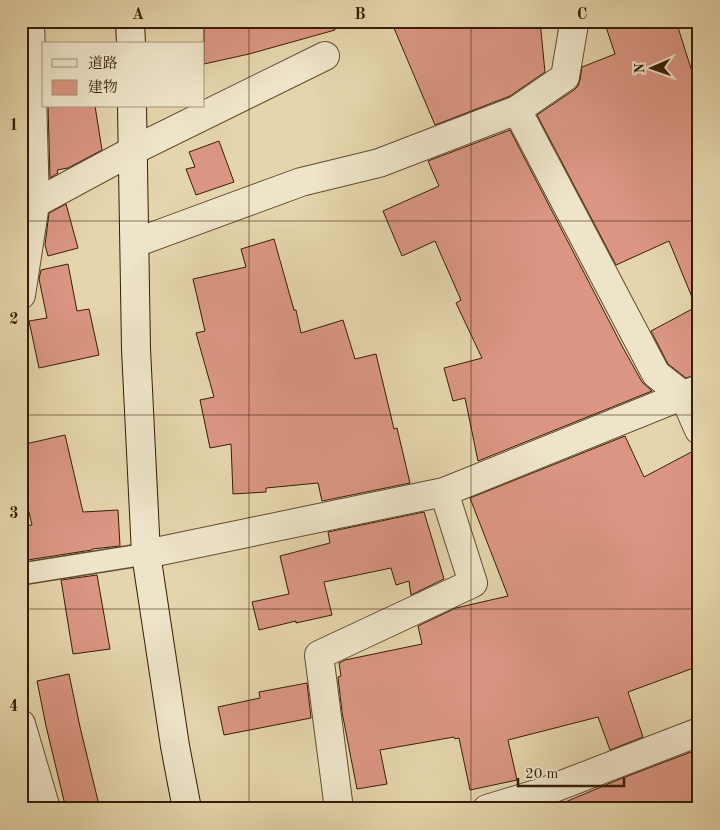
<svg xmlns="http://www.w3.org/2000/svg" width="720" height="830" font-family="'Old Standard TT','Noto Serif JP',serif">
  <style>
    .building { fill: #da9683; stroke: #361e05 }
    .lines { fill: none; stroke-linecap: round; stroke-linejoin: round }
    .lane-casing { stroke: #624c2f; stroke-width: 24 }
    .street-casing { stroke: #624c2f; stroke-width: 30 }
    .secondary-casing { stroke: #361e05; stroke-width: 30 }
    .lane { stroke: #eee4c9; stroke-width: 21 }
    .street { stroke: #eee4c9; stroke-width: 28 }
    .secondary { stroke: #eee4c9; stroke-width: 28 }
    .grid { fill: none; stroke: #361e05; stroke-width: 1; stroke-opacity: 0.55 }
    .neatline { fill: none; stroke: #361e05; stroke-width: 2 }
    .grid-label { font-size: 16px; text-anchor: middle; font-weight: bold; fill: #361e05 }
  </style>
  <rect width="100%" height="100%" fill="#e5d5ac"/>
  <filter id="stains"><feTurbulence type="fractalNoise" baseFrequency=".004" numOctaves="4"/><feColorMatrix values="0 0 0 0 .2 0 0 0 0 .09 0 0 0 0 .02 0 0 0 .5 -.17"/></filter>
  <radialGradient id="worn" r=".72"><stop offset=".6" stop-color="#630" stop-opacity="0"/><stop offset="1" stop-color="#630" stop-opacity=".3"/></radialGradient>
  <path class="building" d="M204 21H333L335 30 249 54 204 64Z
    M391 21H540L545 72 510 96 435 125Z
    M604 21H676L699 94V374L686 378 668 364 651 331 696 307 669 241 616 265 537 115 574 90 578 86 580 80 582 67 615 54Z
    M48 106H95L102 150 68 168 57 170 58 173 50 178Z
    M510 130 622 346 642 382 652 391 478 461 465 398 453 401 444 368 482 358 456 303 461 300 435 241 402 256 383 211 439 186 428 161Z
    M219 141 234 182 196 195 186 169 195 167 189 152Z
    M66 204 78 248 48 256 45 245 49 213Z
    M274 239 294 310H296L301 333 343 320 355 359 376 354 394 429 397 428 410 483 322 501 318 483 266 488V492L233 494 231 444 210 448 200 400 214 397 196 333 205 331 193 279 246 267 241 249Z
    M68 264 77 311 89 309 99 355 39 368 29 321 47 318 39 279 41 270Z
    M65 435 83 512 118 510 120 546 92 549V550L21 561V526L32 525 21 479V445Z
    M625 436 644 477 699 448V666L628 692 643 737 610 750 598 717 508 740 517 780 470 790 459 738 455 739 454 737 380 750 387 784 357 789 342 712 338 677 341 676 339 663 345 660 422 644 418 626 456 608 508 596 470 498Z
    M424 512 444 579 411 595 409 581 396 585 391 568 324 582 332 615 296 623V621L259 630 252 602 289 594 280 556 330 543 328 532Z
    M97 575 110 649 73 654 61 580Z
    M69 674 80 727 100 809H66L46 726 37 681Z
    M307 683 311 718 224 735 218 707 260 698 259 692Z
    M699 749V800L675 809H551V808L620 779Z"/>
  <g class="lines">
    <defs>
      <path id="lane" d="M21 574 146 554"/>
      <path id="street" d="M572 21 574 24 565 77 517 110 656 374 684 396 699 430
        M21 211 134 150 325 56
        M135 243 301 182 379 163 517 110
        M21 295 35 204 30 21
        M146 554 444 492 699 389
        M21 724 46 809
        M339 809 319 655 473 583 444 492
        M487 809 546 791 699 732"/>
      <path id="secondary" d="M130 21 131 44
        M132 106 136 349 146 554 175 746 187 809"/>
    </defs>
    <use href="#lane" class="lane-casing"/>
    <use href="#street" class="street-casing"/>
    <use href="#secondary" class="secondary-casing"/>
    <use href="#lane" class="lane"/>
    <use href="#street" class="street"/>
    <use href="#secondary" class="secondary"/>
  </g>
  <path class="grid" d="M249 21V809M471 21V809M21 221H699M21 415H699M21 609H699"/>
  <rect width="720" height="830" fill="none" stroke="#e5d5ac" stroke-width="55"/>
  <rect x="42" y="42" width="162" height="65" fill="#eee4c9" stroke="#a4957b"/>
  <rect x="52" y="59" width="25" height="8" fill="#eee4c9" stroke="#a4957b"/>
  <text x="88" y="68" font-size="15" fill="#361e05">道路</text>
  <rect x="52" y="80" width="25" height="15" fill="#da9683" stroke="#a4957b"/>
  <text x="88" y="92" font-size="15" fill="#361e05">建物</text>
  <g transform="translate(652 68) rotate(268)" stroke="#eee4c9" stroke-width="4" paint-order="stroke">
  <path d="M0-4L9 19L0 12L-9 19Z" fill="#361e05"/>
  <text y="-8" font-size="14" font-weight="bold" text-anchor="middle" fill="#361e05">N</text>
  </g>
  <path d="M518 778v8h106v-8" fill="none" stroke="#361e05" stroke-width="2.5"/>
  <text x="525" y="778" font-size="15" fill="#361e05" stroke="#eee4c9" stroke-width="4" paint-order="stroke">20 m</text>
  <rect x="28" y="28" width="664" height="774" class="neatline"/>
  <g class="grid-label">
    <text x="138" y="19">A</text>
    <text x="360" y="19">B</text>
    <text x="582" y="19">C</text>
    <text x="14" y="130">1</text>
    <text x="14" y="324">2</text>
    <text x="14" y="518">3</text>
    <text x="14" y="711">4</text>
  </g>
  <rect width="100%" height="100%" filter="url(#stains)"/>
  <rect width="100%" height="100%" fill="url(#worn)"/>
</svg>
